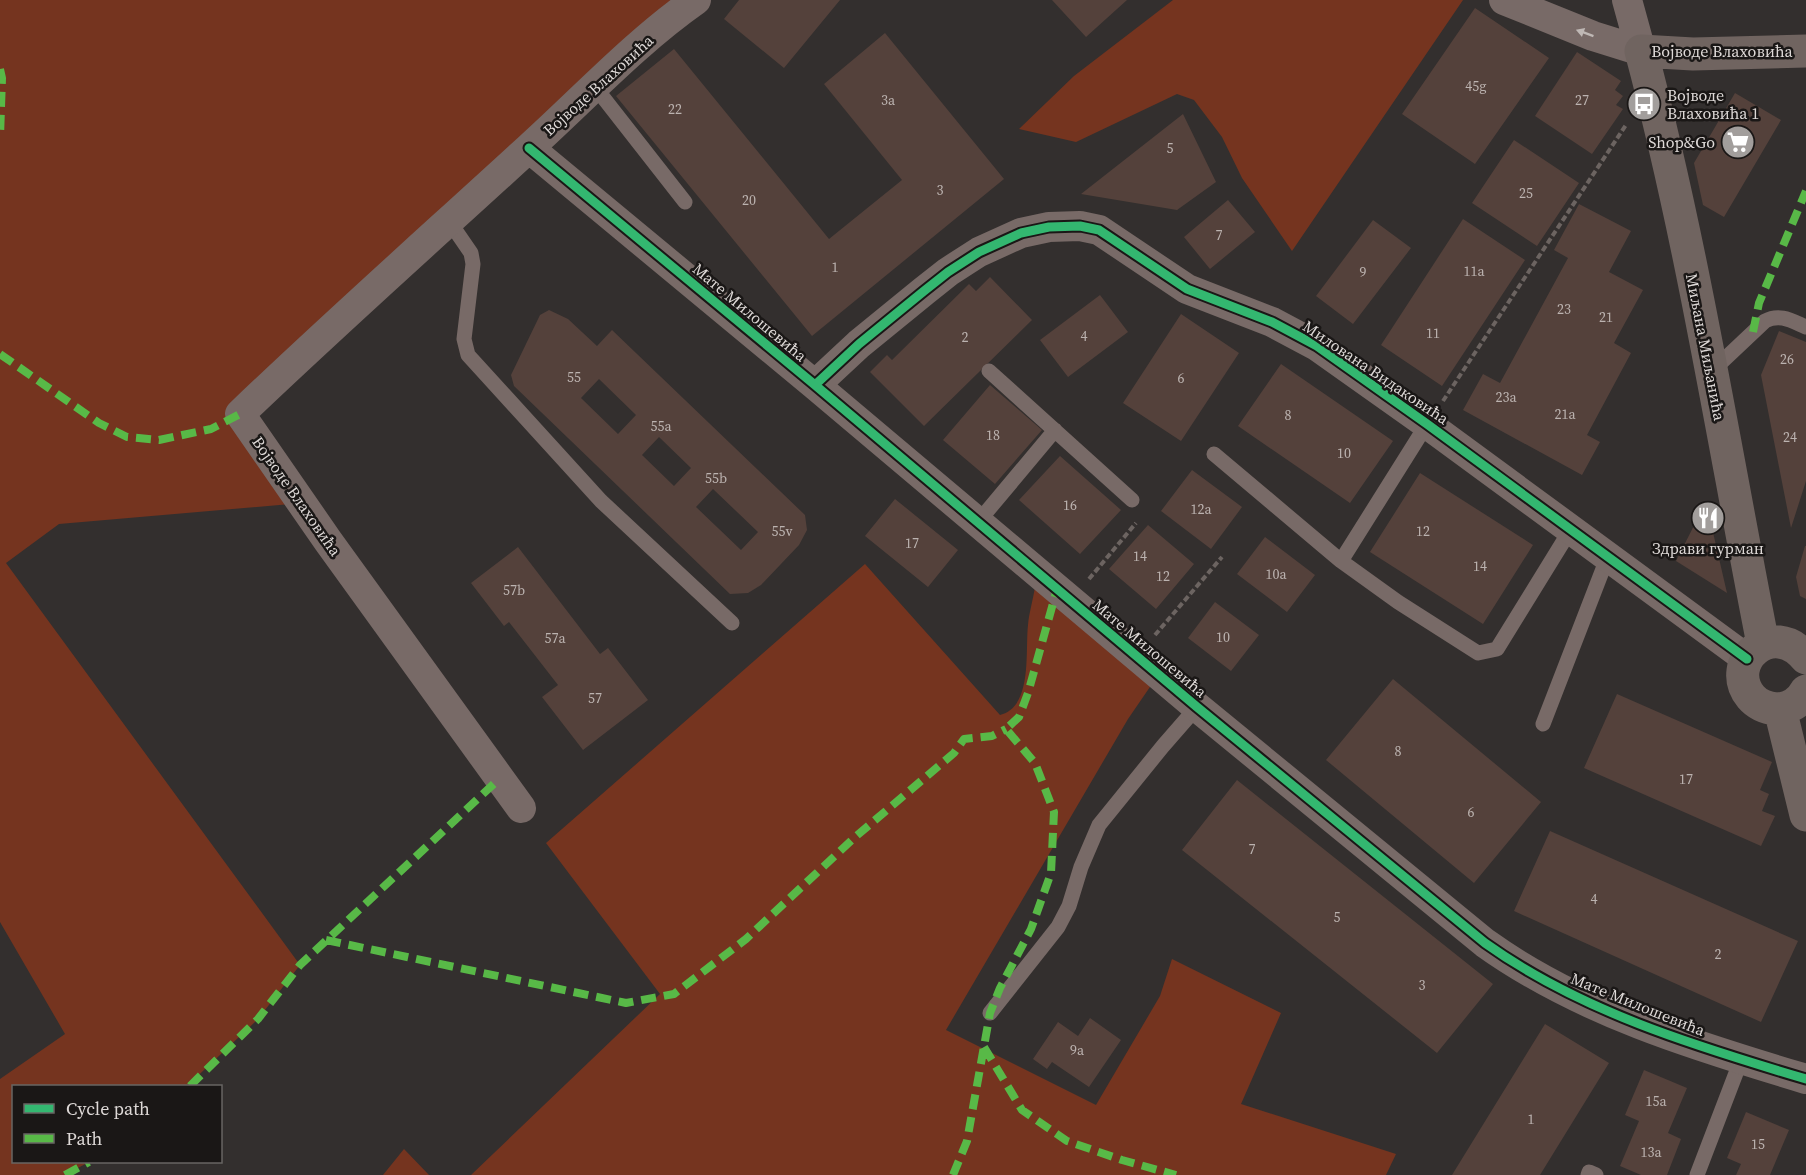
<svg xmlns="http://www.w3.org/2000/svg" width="1806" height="1175" font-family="'Source Serif 4',serif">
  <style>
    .green { fill: #75341f }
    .building { fill: #54413b; fill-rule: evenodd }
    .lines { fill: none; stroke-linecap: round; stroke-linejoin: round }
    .path { stroke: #6c6461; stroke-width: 4; stroke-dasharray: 6 3; stroke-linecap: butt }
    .lane { stroke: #786a67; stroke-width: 15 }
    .street { stroke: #786a67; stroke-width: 30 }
    .secondary { stroke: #706460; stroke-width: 33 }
    .quiet { stroke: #58b947; stroke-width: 8; stroke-dasharray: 15 8; stroke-linecap: butt }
    .cycleway-casing { stroke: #1a1716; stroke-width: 13 }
    .cycleway { stroke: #33b770; stroke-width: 9 }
    .oneway { fill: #bfb8b5 }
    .labels { text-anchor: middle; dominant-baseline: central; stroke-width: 5; stroke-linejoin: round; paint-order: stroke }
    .number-label { font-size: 14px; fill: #bcb3b0 }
    .street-label { font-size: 16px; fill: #ded9d7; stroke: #1a1716 }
    .poi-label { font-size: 16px; fill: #ded9d7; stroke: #1a1716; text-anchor: start }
  </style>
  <rect width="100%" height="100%" fill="#332f2e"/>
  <path class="green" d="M0 0H696L240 414 302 503 59 524 6 563 300 965 258 1019 187 1086H14V1162H89L65 1175H0V1079L65 1034 0 922Z
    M1173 0H1463L1292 251 1242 178 1222 137 1194 100 1177 94 1076 142 1019 129 1074 76Z
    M865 564 1000 715C1033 707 1025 651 1028 625 1029 613 1033 600 1035 587L1152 684 1128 719 946 1030 1096 1105 1160 996 1172 959 1281 1013 1241 1104 1396 1154 1386 1175H471L660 994 546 843Z
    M404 1149 429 1175H383Z"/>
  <path class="building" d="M739 0H840L784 68 724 19Z
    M1052 0H1127L1086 37Z
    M1475 8 1549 58 1475 164 1402 114Z
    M885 33 1004 179 812 336 616 96 674 49 829 239 902 180 824 84Z
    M1577 52 1621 81 1615 90 1623 96 1616 105 1623 109 1592 154 1535 116Z
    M1735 93 1781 120 1724 217 1703 205 1694 163Z
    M1183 114 1216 182 1177 210 1081 194Z
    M1514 140 1579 183 1537 246 1472 203Z
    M1228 200 1255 232 1210 269 1184 237Z
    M1579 204 1631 231 1609 272 1643 290 1614 343 1631 353 1587 435 1600 442 1582 475 1463 410 1483 374 1500 383 1568 258 1554 250Z
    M1463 219 1525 260 1442 386 1381 345Z
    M1373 220 1411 248 1353 324 1316 296Z
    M990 277 1032 320 924 426 870 372 887 355 892 360 969 284 976 291Z
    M1100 295 1128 332 1068 377 1040 340Z
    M549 310 568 319 597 346 612 330 805 515 807 530 799 545 761 585 748 593 730 594 514 386 511 375 540 315ZM599 379 636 415 618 434 581 398ZM659 437 691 468 674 486 642 455ZM713 489 758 532 741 550 696 507Z
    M1181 314 1239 353 1181 441 1123 403Z
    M1779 331 1806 342V481L1791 528 1761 375Z
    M1281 364 1393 441 1350 503 1238 426Z
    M990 385 1042 430 995 484 943 440Z
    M1060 456 1121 510 1080 554 1019 500Z
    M1192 470 1242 507 1211 549 1161 511Z
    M1420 473 1533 545 1483 624 1370 552Z
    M895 499 958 550 928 587 865 536Z
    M1706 502 1727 593 1676 561Z
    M1148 525 1194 564 1156 609 1109 569Z
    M1265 537 1315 575 1287 612 1237 574Z
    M1805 546H1806V599L1800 596 1796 577Z
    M518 547 600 654 608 648 648 700 583 750 542 697 558 685 509 622 504 626 471 583Z
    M1215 602 1259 635 1231 671 1188 638Z
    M1393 679 1541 802 1474 883 1326 760Z
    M1617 694 1772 762 1760 790 1769 794 1762 811 1775 816 1761 846 1584 768Z
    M1237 780 1493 984 1437 1053 1182 850Z
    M1550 831 1798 941 1761 1022 1514 911Z
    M1090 1018 1121 1040 1089 1087 1052 1062 1047 1069 1033 1059 1058 1022 1078 1036Z
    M1545 1024 1609 1063 1540 1175H1452Z
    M1644 1070 1687 1088 1668 1133 1681 1139 1667 1175H1641L1620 1166 1639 1121 1625 1115Z
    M1746 1112 1789 1130 1770 1175H1736L1741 1164 1727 1158Z"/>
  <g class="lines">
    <path class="path" d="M1443 401 1626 125
      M1089 579 1136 523
      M1155 635 1222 557"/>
    <path class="lane" d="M595 87 685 202
      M449 221 471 253 473 264 464 339 468 355 601 501 732 623
      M989 371 1132 500
      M1712 371 1765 321C1780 313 1792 321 1806 327
      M1214 454 1341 561 1398 602 1478 653 1497 649 1571 529
      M978 522 1055 430
      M1341 561 1427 424
      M1543 724 1608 556
      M990 1013 1058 927 1069 906 1081 867 1099 825 1163 746 1197 707
      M1588 1175 1589 1172 1596 1175
      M1697 1175 1741 1060"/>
    <path class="street" d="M1504 0 1593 36 1641 51 1627 0
      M529 148 815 385 1197 707 1485 943C1580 1011 1695 1046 1806 1079
      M815 385 859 344 924 291 948 272 979 252 1021 233 1049 227 1080 226 1099 230 1187 289 1272 322 1317 346 1427 424 1747 659
      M521 808 328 541 240 414C335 323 433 236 530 147 584 98 636 42 696 0"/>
    <path class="secondary" d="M1763 644C1724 446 1693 246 1641 51L1693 54 1806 51
      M1806 658C1772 617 1723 663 1751 697 1757 704 1766 708 1776 709 1789 709 1800 702 1806 691
      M1780 709 1806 815"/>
    <path class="quiet" d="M0 69 2 78 0 137
      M1753 332 1759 303 1806 191
      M0 354 99 423 127 437 159 440 211 429 240 414
      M326 940 626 1003 674 994 746 939 854 838 954 753 964 739 992 736 1006 729
      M984 1047 1022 1110 1067 1141 1122 1160 1176 1175
      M190 1086 258 1019 300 965 499 779
      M65 1175 89 1162
      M953 1175 967 1141 990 1013 1000 988 1031 929 1051 873 1054 812 1035 763 1006 729 1019 717 1028 693 1057 589"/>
    <defs>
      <path id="cycleway" d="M529 148 815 385 1197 707 1485 943C1580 1011 1695 1046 1806 1079
        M815 385 859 344 924 291 948 272 979 252 1021 233 1049 227 1080 226 1099 230 1187 289 1272 322 1317 346 1427 424 1747 659"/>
    </defs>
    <use href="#cycleway" class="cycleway-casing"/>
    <use href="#cycleway" class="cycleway"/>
  </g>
  <defs><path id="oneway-solid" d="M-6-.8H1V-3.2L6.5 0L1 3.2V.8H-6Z" transform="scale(1.5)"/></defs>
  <use class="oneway" href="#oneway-solid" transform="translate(1585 33) rotate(-160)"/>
  <defs>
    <symbol id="bus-disc" viewBox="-11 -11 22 22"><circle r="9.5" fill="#a29e9c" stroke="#1a1716"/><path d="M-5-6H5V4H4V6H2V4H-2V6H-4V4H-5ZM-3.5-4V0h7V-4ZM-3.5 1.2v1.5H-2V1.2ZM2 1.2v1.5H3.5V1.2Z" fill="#fff"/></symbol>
    <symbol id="supermarket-disc" viewBox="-11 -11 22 22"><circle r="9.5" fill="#a29e9c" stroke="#1a1716"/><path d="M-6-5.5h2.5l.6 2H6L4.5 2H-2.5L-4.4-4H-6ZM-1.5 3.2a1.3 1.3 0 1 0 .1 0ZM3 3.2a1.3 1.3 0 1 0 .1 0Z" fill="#fff"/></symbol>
    <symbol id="restaurant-disc" viewBox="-11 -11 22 22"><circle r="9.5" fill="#a29e9c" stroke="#1a1716"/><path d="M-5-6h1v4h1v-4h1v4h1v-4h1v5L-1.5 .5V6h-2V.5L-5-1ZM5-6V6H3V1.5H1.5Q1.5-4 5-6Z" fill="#fff"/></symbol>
  </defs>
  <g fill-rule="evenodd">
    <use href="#bus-disc" x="1625" y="85" width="38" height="38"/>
    <use href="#supermarket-disc" x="1719" y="123" width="38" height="38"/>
    <use href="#restaurant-disc" x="1689" y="499" width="38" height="38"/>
  </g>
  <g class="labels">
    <g class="number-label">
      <text x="1476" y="86">45g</text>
      <text x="888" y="100">3a</text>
      <text x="1582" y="100">27</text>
      <text x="675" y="109">22</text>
      <text x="1170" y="148">5</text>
      <text x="940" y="190">3</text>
      <text x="1526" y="193">25</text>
      <text x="749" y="200">20</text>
      <text x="1219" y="235">7</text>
      <text x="835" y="267">1</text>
      <text x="1474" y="271">11a</text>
      <text x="1363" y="272">9</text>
      <text x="1564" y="309">23</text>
      <text x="1606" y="317">21</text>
      <text x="1433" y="333">11</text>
      <text x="1084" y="336">4</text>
      <text x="965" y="337">2</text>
      <text x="1787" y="359">26</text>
      <text x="574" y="377">55</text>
      <text x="1181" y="378">6</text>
      <text x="1506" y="397">23a</text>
      <text x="1565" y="414">21a</text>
      <text x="1288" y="415">8</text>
      <text x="661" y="426">55a</text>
      <text x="993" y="435">18</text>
      <text x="1790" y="437">24</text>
      <text x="1344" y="453">10</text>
      <text x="716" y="478">55b</text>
      <text x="1070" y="505">16</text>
      <text x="1201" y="509">12a</text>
      <text x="782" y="531">55v</text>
      <text x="1423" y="531">12</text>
      <text x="912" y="543">17</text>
      <text x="1140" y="556">14</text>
      <text x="1480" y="566">14</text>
      <text x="1276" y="574">10a</text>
      <text x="1163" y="576">12</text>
      <text x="514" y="590">57b</text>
      <text x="1223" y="637">10</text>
      <text x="555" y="638">57a</text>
      <text x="595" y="698">57</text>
      <text x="1398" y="751">8</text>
      <text x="1686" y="779">17</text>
      <text x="1471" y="812">6</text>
      <text x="1252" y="849">7</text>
      <text x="1594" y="899">4</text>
      <text x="1337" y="917">5</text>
      <text x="1718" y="954">2</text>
      <text x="1422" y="985">3</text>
      <text x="1077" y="1050">9a</text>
      <text x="1656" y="1101">15a</text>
      <text x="1531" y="1119">1</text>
      <text x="1758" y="1144">15</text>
      <text x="1651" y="1152">13a</text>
    </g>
    <g class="street-label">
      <text x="1722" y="51">Војводе Влаховића</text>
      <text transform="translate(598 85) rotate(-42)">Војводе Влаховића</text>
      <text transform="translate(750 312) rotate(40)">Мате Милошевића</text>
      <text transform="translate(1706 347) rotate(79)">Миљана Миљанића</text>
      <text transform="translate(1376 372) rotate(34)">Милована Видаковића</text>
      <text transform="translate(297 496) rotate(55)">Војводе Влаховића</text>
      <text transform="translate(1150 648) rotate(40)">Мате Милошевића</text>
      <text transform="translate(1638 1004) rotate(22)">Мате Милошевића</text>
    </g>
    <g class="poi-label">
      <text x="1667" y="95">Војводе<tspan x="1667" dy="18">Влаховића 1</tspan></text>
      <text x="1715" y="142" text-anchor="end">Shop&amp;Go</text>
      <text x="1708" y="548" text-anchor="middle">Здрави гурман</text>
    </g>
  </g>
  <rect x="12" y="1085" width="210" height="78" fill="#1a1716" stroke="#686563" stroke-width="1.5"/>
  <rect x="24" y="1104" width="30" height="9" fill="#33b770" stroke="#686563" stroke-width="1.5"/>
  <text x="66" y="1115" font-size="18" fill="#ded9d7">Cycle path</text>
  <rect x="24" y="1134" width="30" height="9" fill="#58b947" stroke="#686563" stroke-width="1.5"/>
  <text x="66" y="1145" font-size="18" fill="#ded9d7">Path</text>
</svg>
